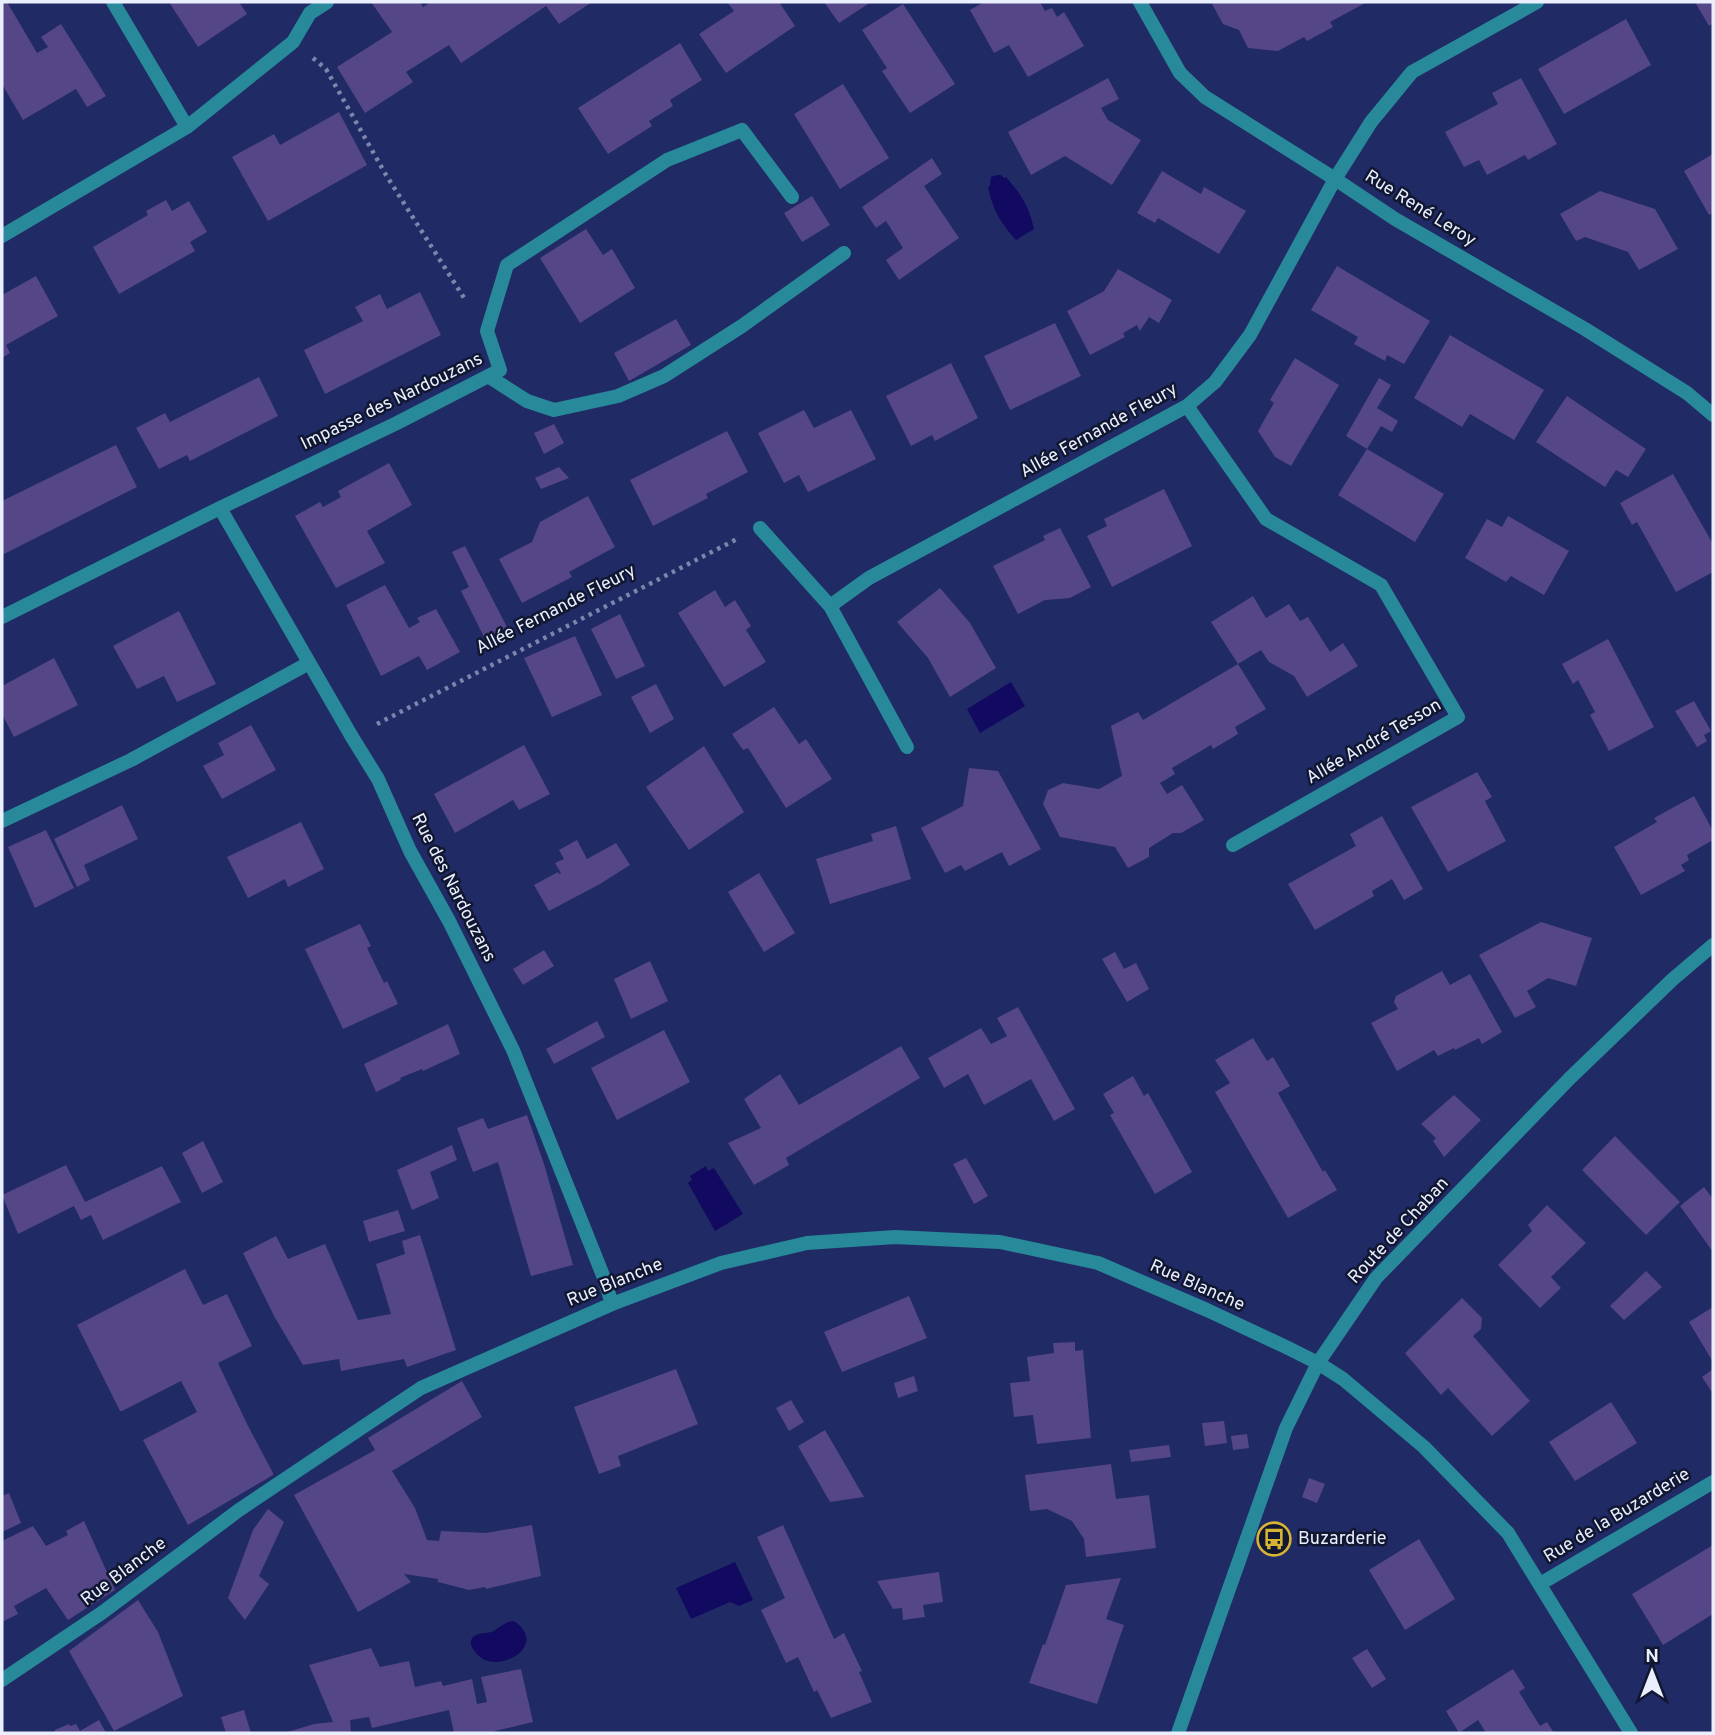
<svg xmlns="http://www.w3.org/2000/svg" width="1715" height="1735" font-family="Overpass,sans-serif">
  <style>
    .water { fill: #110a60 }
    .building { fill: #554687 }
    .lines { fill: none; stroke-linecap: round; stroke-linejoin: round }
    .path { stroke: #7e85ac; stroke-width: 4.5; stroke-dasharray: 3.5 5; stroke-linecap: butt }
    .service { stroke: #28899a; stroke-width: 14 }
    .minor { stroke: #28899a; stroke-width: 14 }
    .labels { text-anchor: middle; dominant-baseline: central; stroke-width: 5; stroke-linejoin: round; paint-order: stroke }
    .street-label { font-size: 18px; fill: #eaeffe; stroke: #111731 }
    .poi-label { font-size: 18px; fill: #eaeffe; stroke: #111731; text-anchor: start }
  </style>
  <rect width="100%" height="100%" fill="#202a65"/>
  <path class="water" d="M997 175H1001L1004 178 1006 177C1022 195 1029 207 1034 229L1016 240C1000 222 993 210 988 187L990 186 991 177Z
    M1011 682 1025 706 980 733 967 709Z
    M706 1166 708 1171 714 1168 743 1214 715 1231 688 1183 692 1180 690 1176Z
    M735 1562 753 1600 739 1606 730 1602 691 1619 676 1588Z
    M514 1621C548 1644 504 1671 483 1659 474 1653 463 1639 479 1634 484 1632 490 1634 495 1630 503 1625 505 1622 514 1621Z"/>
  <path class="building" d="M2 2H7L37 53 48 47 41 37 61 24 106 96 87 107 76 89 23 120 2 84Z
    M169 2H239L247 14 198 47Z
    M371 2H420L423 7 431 2H592L559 24 546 6 461 63 449 45 406 72 413 82 365 113 337 67 392 32Z
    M727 2H779L795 26 726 73 699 34 734 11Z
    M824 2H871L839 23Z
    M984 2H1040L1045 11 1052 8 1057 17 1064 12 1084 46 1028 77 1009 45 994 53 970 10Z
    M1216 2H1367L1330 22 1333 27 1307 41 1304 37 1278 51 1248 48 1239 30 1223 24 1212 4Z
    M1695 2H1713V23L1709 26Z
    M903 4 955 84 910 113 882 71 887 68 862 30Z
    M1626 19 1651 65 1564 114 1538 69Z
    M680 43 702 80 670 100 673 106 649 121 652 126 608 154 578 108Z
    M1108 78 1119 99 1101 108 1108 120 1141 140 1112 185 1065 156 1031 175 1008 132Z
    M1521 78 1557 144 1528 160 1525 155 1487 175 1479 160 1464 167 1445 132 1498 104 1492 93Z
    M843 84 889 158 840 189 794 114Z
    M339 112 367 165 268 221 232 157 274 134 280 145Z
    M1713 154V213L1709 215 1684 171Z
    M932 158 942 174 924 186 959 238 899 280 886 260 903 248 886 221 876 228 862 207Z
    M1162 171 1201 194 1204 187 1246 211 1219 254 1158 218 1155 223 1137 213Z
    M1600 191 1655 209 1678 249 1639 270 1628 252 1585 237 1576 241 1560 214Z
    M812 196 830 225 802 242 784 213Z
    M166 200 172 211 189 201 207 232 190 242 195 251 119 294 93 247 148 215 146 211Z
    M586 229 603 255 612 249 635 288 580 323 540 258Z
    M1337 266 1430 321 1404 364 1387 355 1385 361 1354 344 1358 337 1311 310Z
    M1118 269 1172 300 1159 323 1149 317 1140 331 1137 325 1123 333 1125 337 1090 355 1067 311 1104 291Z
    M36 276 58 316 6 345 10 353 2 358V295Z
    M420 292 441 335 325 394 304 350 363 321 355 307 380 294 387 309Z
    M676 319 691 345 629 381 614 353Z
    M1055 323 1081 376 1010 410 984 356Z
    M1450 335 1544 390 1514 440 1470 414 1462 427 1414 398Z
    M1295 358 1339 385 1291 466 1275 457 1258 431 1274 403 1270 400Z
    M951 363 978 418 935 441 932 435 911 446 886 396Z
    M259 377 278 416 190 461 187 455 159 469 136 428 165 413 170 422Z
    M1379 378 1391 385 1377 408 1398 421 1392 432 1381 426 1367 449 1346 436Z
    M1567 396 1646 449 1628 477 1616 470 1605 487 1536 442Z
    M804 410 814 428 851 410 876 459 808 492 799 475 784 483 758 433Z
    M554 424 564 443 544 454 534 433Z
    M727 431 748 472 706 494 708 498 653 526 630 480Z
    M116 445 137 487 2 555V501Z
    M1367 449 1444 494 1415 542 1338 495Z
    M389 463 412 505 367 531 385 563 336 588 295 516 320 502 323 507 341 497 338 491Z
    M559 467 569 478 541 489 535 478Z
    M1673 474 1713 544V572L1676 592 1637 522 1632 525 1620 503Z
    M1164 489 1192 546 1112 587 1087 536 1107 526 1104 519Z
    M588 496 615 547 569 572 572 577 522 603 499 559 532 542 540 522Z
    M1508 516 1569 551 1544 595 1511 576 1506 582 1465 558 1487 519 1502 527Z
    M1060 528 1091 587 1070 598 1045 600 1018 614 993 566 1045 540 1043 536Z
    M465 546 507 627 485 639 461 591 469 587 452 552Z
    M385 585 409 628 420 622 417 618 436 609 460 652 427 670 419 656 381 676 346 605Z
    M940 588 970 623 996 668 950 697 928 658 897 622Z
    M715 590 725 607 735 600 751 626 746 630 766 662 724 687 678 613Z
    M1253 596 1266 618 1289 604 1300 621 1308 617 1330 652 1343 643 1358 666 1307 697 1294 676 1269 662 1261 650 1238 664 1211 622Z
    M179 611 216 684 177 702 164 676 137 689 113 646Z
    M620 614 645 666 616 679 591 629Z
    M575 636 602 695 552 717 524 658Z
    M1608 639 1654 727 1609 751 1590 715 1595 712 1578 680 1573 684 1562 664Z
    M54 658 78 705 14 737 2 714V686Z
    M1238 664 1266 709 1235 727 1238 734 1213 749 1211 745 1172 768 1175 774 1160 783 1167 794 1182 785 1204 820 1181 833H1173L1149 848V857L1128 868 1115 847 1060 837 1043 804 1048 790 1063 783 1099 789 1122 776 1111 726 1138 712 1143 720Z
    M656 684 674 719 650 733 631 697Z
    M1694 701 1711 731 1704 735 1707 741 1697 747 1675 711Z
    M774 707 799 744 806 739 832 779 786 808 748 748 743 750 732 734Z
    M251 725 276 770 222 799 203 766 224 755 218 743Z
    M524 745 550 794 519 810 513 800 455 833 434 794Z
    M704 746 744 812 689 850 646 787Z
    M969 768 998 771 1041 849 1009 866 1002 852 965 871 961 865 945 873 921 828 963 806Z
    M1477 772 1492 797 1485 801 1506 841 1448 872 1411 807Z
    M1694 796 1713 831V840L1687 855 1689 860 1681 865 1685 871 1641 895 1614 847 1657 822 1654 818Z
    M122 805 138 839 84 865 90 880 77 887 54 839Z
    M1382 816 1423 889 1404 900 1392 879 1372 891 1374 896 1315 930 1288 884 1356 846 1350 834Z
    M301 822 324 869 288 887 285 879 248 898 227 857Z
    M896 826 911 879 830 904 816 859 873 841 871 834Z
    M46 830 74 888 35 908 8 847Z
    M577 840 587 859 616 843 630 865 600 884 549 911 534 885 558 872 559 874 561 873 555 863 564 859 559 850Z
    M759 873 795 933 764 952 728 892Z
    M1541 922 1592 938 1576 986 1548 978 1527 991 1536 1007 1515 1018 1479 955Z
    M360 924 371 946 367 948 384 983 387 981 398 1004 343 1029 305 949Z
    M544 950 554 966 523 985 513 969Z
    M1115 952 1124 969 1136 963 1149 989 1127 1002 1102 959Z
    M650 961 668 1001 631 1019 614 979Z
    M1442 971 1450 985 1470 974 1502 1032 1482 1044 1479 1038 1455 1050 1454 1048 1438 1056 1434 1050 1397 1071 1371 1023 1398 1009 1394 1002 1396 996Z
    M1018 1007 1075 1109 1054 1121 1031 1079 984 1105 968 1074 944 1088 928 1058 981 1028 991 1044 1007 1036 997 1018Z
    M597 1021 605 1037 554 1064 546 1049Z
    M448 1024 460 1054 423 1071 422 1069 400 1078 401 1080 376 1092 364 1064Z
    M664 1030 690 1082 617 1120 591 1068Z
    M1253 1038 1267 1061 1273 1057 1290 1086 1278 1093 1323 1172 1325 1170 1337 1190 1288 1218 1215 1092 1230 1083 1215 1060Z
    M901 1046 920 1078 786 1158 789 1165 754 1185 728 1143 761 1128 744 1099 780 1074 799 1105Z
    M1133 1076 1144 1096 1148 1093 1192 1172 1155 1194 1110 1115 1114 1113 1103 1094Z
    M1454 1095 1481 1120 1444 1157 1433 1141 1436 1138 1421 1124Z
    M527 1115 544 1164 573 1265 531 1276 498 1162 473 1172 457 1128 483 1118 488 1129Z
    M1615 1136 1680 1202 1646 1235 1582 1170Z
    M203 1141 223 1182 202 1193 182 1153Z
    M452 1145 457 1160 430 1172 439 1198 412 1210 397 1170Z
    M966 1158 988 1196 974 1204 953 1164Z
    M66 1165 85 1202 162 1166 181 1202 103 1240 91 1215 81 1220 74 1206 18 1234 2 1195Z
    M1704 1187 1713 1199V1252L1680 1206Z
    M1547 1205 1586 1243 1551 1277 1561 1288 1540 1308 1498 1265 1532 1231 1528 1225Z
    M398 1210 405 1231 369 1242 363 1221Z
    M420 1235 456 1350 407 1367 404 1359 341 1371 339 1359 303 1365 274 1316 243 1253 276 1236 288 1259 325 1244 358 1320 391 1314 376 1264 405 1254 402 1241Z
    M185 1269 203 1305 227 1294 252 1346 218 1363 248 1426 273 1473V1475L188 1525 143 1440 197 1412 181 1381 122 1411H120L77 1325Z
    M1646 1271 1662 1287 1624 1320 1610 1306Z
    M909 1296 927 1338 842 1372 824 1332Z
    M1462 1298 1482 1318 1481 1329 1473 1336 1530 1401 1492 1436 1448 1388 1441 1395 1405 1353Z
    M1713 1307V1362L1689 1322Z
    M1075 1342V1351L1083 1350 1091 1438 1037 1444 1033 1415 1014 1417 1010 1383 1030 1381 1027 1357 1054 1353 1053 1343Z
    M676 1369 698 1424 618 1456 621 1466 599 1474 574 1407Z
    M1713 1369V1394L1702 1377Z
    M914 1376 918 1391 898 1398 894 1383Z
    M462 1381 482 1417 392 1471 415 1508 427 1540 439 1541 441 1531 486 1533 532 1525 541 1576 486 1589 485 1587 469 1590 438 1582V1579L404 1574 411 1582 358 1612 294 1495 375 1450 368 1438Z
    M791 1400 804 1422 789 1431 776 1408Z
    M1611 1402 1637 1443 1575 1481 1549 1442Z
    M1224 1421 1227 1443 1205 1446 1202 1423Z
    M825 1430 864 1497 830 1502 798 1446Z
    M1247 1434 1249 1448 1233 1450 1231 1436Z
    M1169 1445 1171 1457 1131 1462 1129 1450Z
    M1111 1464 1116 1499 1149 1495 1156 1548 1086 1557 1084 1539 1072 1521 1047 1509 1030 1511 1025 1475Z
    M1309 1478 1325 1484 1317 1503 1302 1497Z
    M9 1493 21 1523 2 1532V1496Z
    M268 1509 284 1522 259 1576 269 1584 245 1620 228 1598 253 1530Z
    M84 1521 115 1590 68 1620 46 1588 14 1606 18 1614 2 1622V1541L33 1526 46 1546 68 1535 66 1531Z
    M783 1525 834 1639 844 1633 862 1671 859 1672 872 1702 831 1718 817 1690 814 1692 798 1657 786 1663 761 1610 785 1598 757 1537Z
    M1419 1539 1455 1599 1405 1630 1369 1570Z
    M1713 1545V1614L1663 1645 1632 1594Z
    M939 1572 943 1602 923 1605 925 1617 903 1620 902 1608 893 1609 877 1581Z
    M1121 1578 1106 1619 1124 1625 1097 1704 1029 1683 1043 1644 1045 1645 1066 1585Z
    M138 1600 158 1632 183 1696 114 1731 69 1651Z
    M371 1648 380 1667 409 1661 415 1687 441 1681 443 1686 472 1679 477 1704 487 1702 481 1677 521 1669 533 1722 495 1731V1733H454L449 1710 372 1728 369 1717 350 1720 351 1733H284L314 1724 333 1722 309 1665Z
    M1367 1649 1386 1679 1372 1688 1352 1658Z
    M1513 1669 1525 1688 1519 1692 1540 1726 1547 1722 1554 1733H1486L1478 1720 1459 1733 1446 1711Z
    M244 1710 251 1733H226L221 1717Z
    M99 1720 106 1733H54L55 1730 69 1724 70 1726 76 1724 80 1731Z"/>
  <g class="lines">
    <path class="path" d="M313 58 326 69 386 175 466 301
      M377 724 737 539"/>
    <path class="service" d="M2 821 131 760 309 663"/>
    <path class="minor" d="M113 2 187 127
      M1140 2 1180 73 1205 97 1335 179 1395 219 1585 329 1687 393 1713 415
      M2 236 187 127 293 42 310 13 327 2
      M488 376 527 401 554 410 618 396 664 376 742 326 844 253
      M1187 406 1266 519 1381 585 1458 717 1233 845
      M220 508 397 423 500 370 487 331 507 265 667 160 742 130 792 197
      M760 528 830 606 869 578 1187 406 1215 382 1250 335 1335 179 1371 122 1412 72 1537 2
      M830 606 907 747
      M2 617 220 508 352 737 378 779 410 851 449 921 513 1050 604 1278 612 1304
      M1540 1584 1713 1482
      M2 1680 103 1612 239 1510 421 1388 612 1304 721 1263 807 1243 895 1237 1000 1242 1098 1263 1207 1310 1286 1347 1318 1363 1343 1379 1424 1447 1508 1533 1631 1733
      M1178 1733 1286 1428 1318 1363 1376 1278 1570 1078 1673 979 1713 945"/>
  </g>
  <defs>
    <symbol id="bus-ring" viewBox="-11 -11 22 22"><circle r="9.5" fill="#111731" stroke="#d8b434" stroke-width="1.5"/><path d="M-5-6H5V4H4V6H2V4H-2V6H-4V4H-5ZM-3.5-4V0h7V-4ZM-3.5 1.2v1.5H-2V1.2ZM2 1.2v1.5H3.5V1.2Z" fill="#d8b434"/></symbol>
  </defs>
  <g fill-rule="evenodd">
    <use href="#bus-ring" x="1255" y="1520" width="38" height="38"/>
  </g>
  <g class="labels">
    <g class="street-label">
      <text transform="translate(1420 209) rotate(32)">Rue René Leroy</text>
      <text transform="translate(392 402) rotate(-26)">Impasse des Nardouzans</text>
      <text transform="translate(1099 431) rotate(-29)">Allée Fernande Fleury</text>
      <text transform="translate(556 610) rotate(-27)">Allée Fernande Fleury</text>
      <text transform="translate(1374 742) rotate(-30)">Allée André Tesson</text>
      <text transform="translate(453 888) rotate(63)">Rue des Nardouzans</text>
      <text transform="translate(1399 1231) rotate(-47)">Route de Chaban</text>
      <text transform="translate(615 1283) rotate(-22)">Rue Blanche</text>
      <text transform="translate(1197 1286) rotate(24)">Rue Blanche</text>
      <text transform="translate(1617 1516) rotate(-31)">Rue de la Buzarderie</text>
      <text transform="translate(124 1572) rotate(-37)">Rue Blanche</text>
    </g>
    <g class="poi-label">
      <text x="1298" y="1539">Buzarderie</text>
    </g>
  </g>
  <rect width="1715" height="1735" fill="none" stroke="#eaeffe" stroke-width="7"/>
  <g transform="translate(1652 1672)" stroke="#111731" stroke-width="5" paint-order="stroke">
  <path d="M0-5L12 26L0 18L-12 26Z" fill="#eaeffe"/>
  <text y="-10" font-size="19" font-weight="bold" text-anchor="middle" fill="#eaeffe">N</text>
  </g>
</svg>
